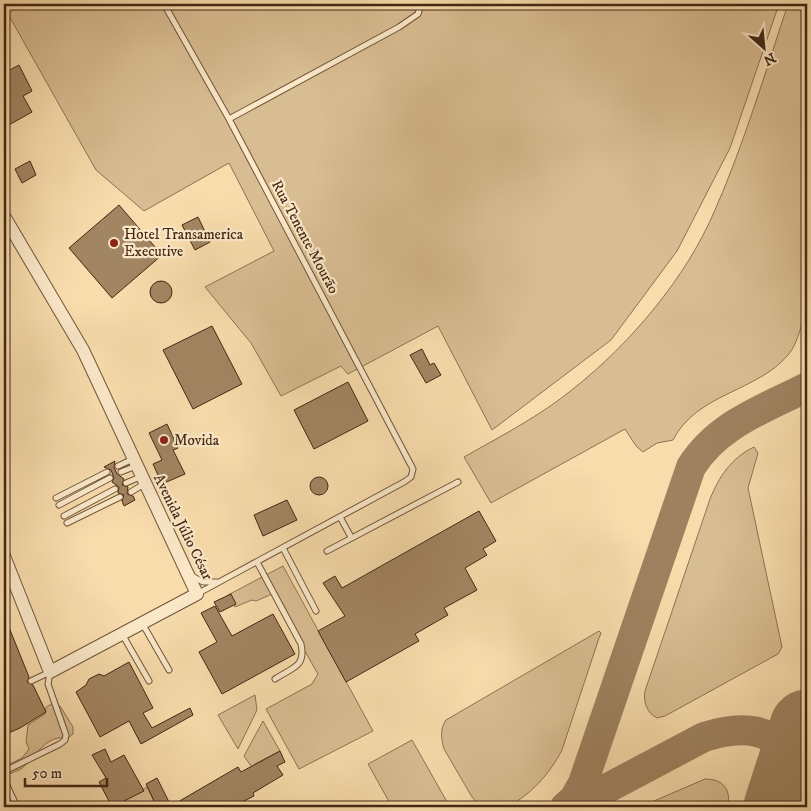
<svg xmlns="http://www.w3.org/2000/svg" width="811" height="811" font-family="'IM FELL DW Pica',serif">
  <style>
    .green { fill: #d9bd92; stroke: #8e7252 }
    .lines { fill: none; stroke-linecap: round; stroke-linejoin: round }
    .taxiway { stroke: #9e825f; stroke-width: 30 }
    .runway { stroke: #9e825f; stroke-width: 75 }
    .building { fill: #a28562; stroke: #442712 }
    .service-casing { stroke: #715438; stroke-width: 7 }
    .tertiary-casing { stroke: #715438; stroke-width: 14 }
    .service { stroke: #fae8c9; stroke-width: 5 }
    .tertiary { stroke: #fae8c9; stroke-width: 12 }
    .poi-dot { fill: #8f2418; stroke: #fae8c9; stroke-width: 2 }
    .labels { text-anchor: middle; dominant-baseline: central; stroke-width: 4.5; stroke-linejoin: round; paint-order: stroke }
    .poi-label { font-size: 15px; fill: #442712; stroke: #fae8c9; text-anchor: start }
    .street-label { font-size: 15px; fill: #442712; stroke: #fae8c9 }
  </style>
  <rect width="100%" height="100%" fill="#f8dcac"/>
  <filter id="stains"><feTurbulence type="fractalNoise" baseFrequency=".004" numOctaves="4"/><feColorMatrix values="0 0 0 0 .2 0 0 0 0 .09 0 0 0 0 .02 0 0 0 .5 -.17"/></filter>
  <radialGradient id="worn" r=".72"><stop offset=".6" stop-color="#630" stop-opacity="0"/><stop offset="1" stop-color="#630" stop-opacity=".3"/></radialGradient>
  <path class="green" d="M21 4H779L730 148 677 251 611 340 492 430 438 326 348 374 341 366 281 396 251 343 205 287 274 251 229 163 144 211 96 170 8 14Z
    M788 4H807V305C802 321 799 342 788 355 757 392 697 393 673 440L657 443 643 452 636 446 625 429 491 503 464 457C501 436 540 416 573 389 631 343 686 278 715 210 744 144 765 73 788 4Z
    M754 447 758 453 748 488 782 647 778 654 665 716 657 718C647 713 643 702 645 691L710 499C719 477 731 458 754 447Z
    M283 566 373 731 299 769 266 709 312 684 318 674 272 594 256 601 252 600 235 607 228 595Z
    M599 631 601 633 599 638 562 750C551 772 529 798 505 807 499 809 488 807 481 807L472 797 444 749C441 739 440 728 446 720Z
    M255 695 257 710 238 749 218 715Z
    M52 704 60 706 73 727V734L68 738C43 734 35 761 19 770 14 772 9 774 4 776V767L22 758 29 749 26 742 28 725 45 714 46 707Z
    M263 721 280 751 255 764 266 785 265 786 244 756Z
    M412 740 450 807H392L368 764Z
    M705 779C724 779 731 790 728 807H640Z
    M147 787 157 807H112Z"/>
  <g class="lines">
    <path class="taxiway" d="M565 807 574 799 583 783 691 467C718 424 764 409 807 387
      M572 807 704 737C741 725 776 726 795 764"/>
    <path class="runway" d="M781 807 807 727"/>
  </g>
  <path class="building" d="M19 65 32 91 23 96 32 112 7 126 4 117V73Z
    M30 161 36 175 22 183 15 169Z
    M119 205 162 255 112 298 69 248Z
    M198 217 210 242 195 250 182 225Z
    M150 292a11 11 0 1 1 22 0a11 11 0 1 1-22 0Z
    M212 326 242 384 193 409 163 350Z
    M422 349 430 365 434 363 441 375 426 383 410 355Z
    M348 382 368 421 314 449 294 410Z
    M167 424 178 448 173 450 185 474 162 484 153 464 162 460 149 433Z
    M115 461 114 467 117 474 124 479 122 485 128 487 127 494 133 496 135 500 124 506 122 501 124 495 118 493 119 487 112 482 114 478 111 470 104 467Z
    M310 486a9 9 0 1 1 18 0a9 9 0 1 1-18 0Z
    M287 500 297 520 263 536 254 515Z
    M479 511 496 541 483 549 487 555 465 568 477 590 444 608 448 615 415 634 419 641 346 682 318 631 345 616 323 583 335 576 342 588Z
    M231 594 236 604 220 612 214 602Z
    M215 606 232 636 273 614 295 654 222 694 199 652 217 642 201 613Z
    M4 615 29 677 27 682 33 685 46 712 20 728 4 735Z
    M129 662 153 708 143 713 152 728 190 708 193 715 141 744 129 721 100 737 76 692 86 685 89 679 99 674 104 676Z
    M105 749 111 762 124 755 144 791 112 807 99 782 106 778 92 755Z
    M280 751 285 762 277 766 283 775 253 793 254 796 232 807H157L146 784 157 778 171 806 238 767 241 772Z"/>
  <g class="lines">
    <defs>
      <path id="service" d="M164 4 229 119 413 469 411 477 404 482 197 594
        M229 119 399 27 418 14 421 4
        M118 466 133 459
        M121 472 136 466
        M126 483 140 477
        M131 492 144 484
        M56 498 107 472
        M59 505 110 478
        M64 516 115 489
        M340 517 351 537
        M67 523 120 497
        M283 548 316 611
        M327 551 458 482
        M257 562 301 644C306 667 293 667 275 679
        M192 576 203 582H217
        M142 623 169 670
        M122 634 149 681
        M31 681 50 672
        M4 777 9 769 60 744 65 740 66 735 48 684 50 673
        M4 779 17 807"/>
      <path id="tertiary" d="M4 216 83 350 197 594 50 672 4 556"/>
    </defs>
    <use href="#service" class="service-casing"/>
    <use href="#tertiary" class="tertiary-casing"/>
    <use href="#service" class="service"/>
    <use href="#tertiary" class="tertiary"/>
  </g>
  <g class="poi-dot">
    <circle cx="114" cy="243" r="5"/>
    <circle cx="164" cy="440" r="5"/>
  </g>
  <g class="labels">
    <g class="poi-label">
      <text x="124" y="234">Hotel Transamerica<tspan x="124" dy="17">Executive</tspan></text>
      <text x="174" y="440">Movida</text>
    </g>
    <g class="street-label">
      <text transform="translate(305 237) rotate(62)">Rua Tenente Mourão</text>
      <text transform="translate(183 527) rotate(64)">Avenida Júlio César</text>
    </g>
  </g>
  <rect width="811" height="811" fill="none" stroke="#f8dcac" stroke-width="20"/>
  <rect x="5" y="5" width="801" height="801" fill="none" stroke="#442712" stroke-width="2.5"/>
  <rect x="10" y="10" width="791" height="791" fill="none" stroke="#442712"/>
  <g transform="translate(764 48) rotate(153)" stroke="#fae8c9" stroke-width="4" paint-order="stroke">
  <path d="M0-4L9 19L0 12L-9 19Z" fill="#442712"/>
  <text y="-8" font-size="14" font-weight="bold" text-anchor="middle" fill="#442712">N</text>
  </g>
  <path d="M25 778v8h82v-8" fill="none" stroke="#442712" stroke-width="2.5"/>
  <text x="32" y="778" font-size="15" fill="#442712" stroke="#fae8c9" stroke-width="4" paint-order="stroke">50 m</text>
  <rect width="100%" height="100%" filter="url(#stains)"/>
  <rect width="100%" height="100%" fill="url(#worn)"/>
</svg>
